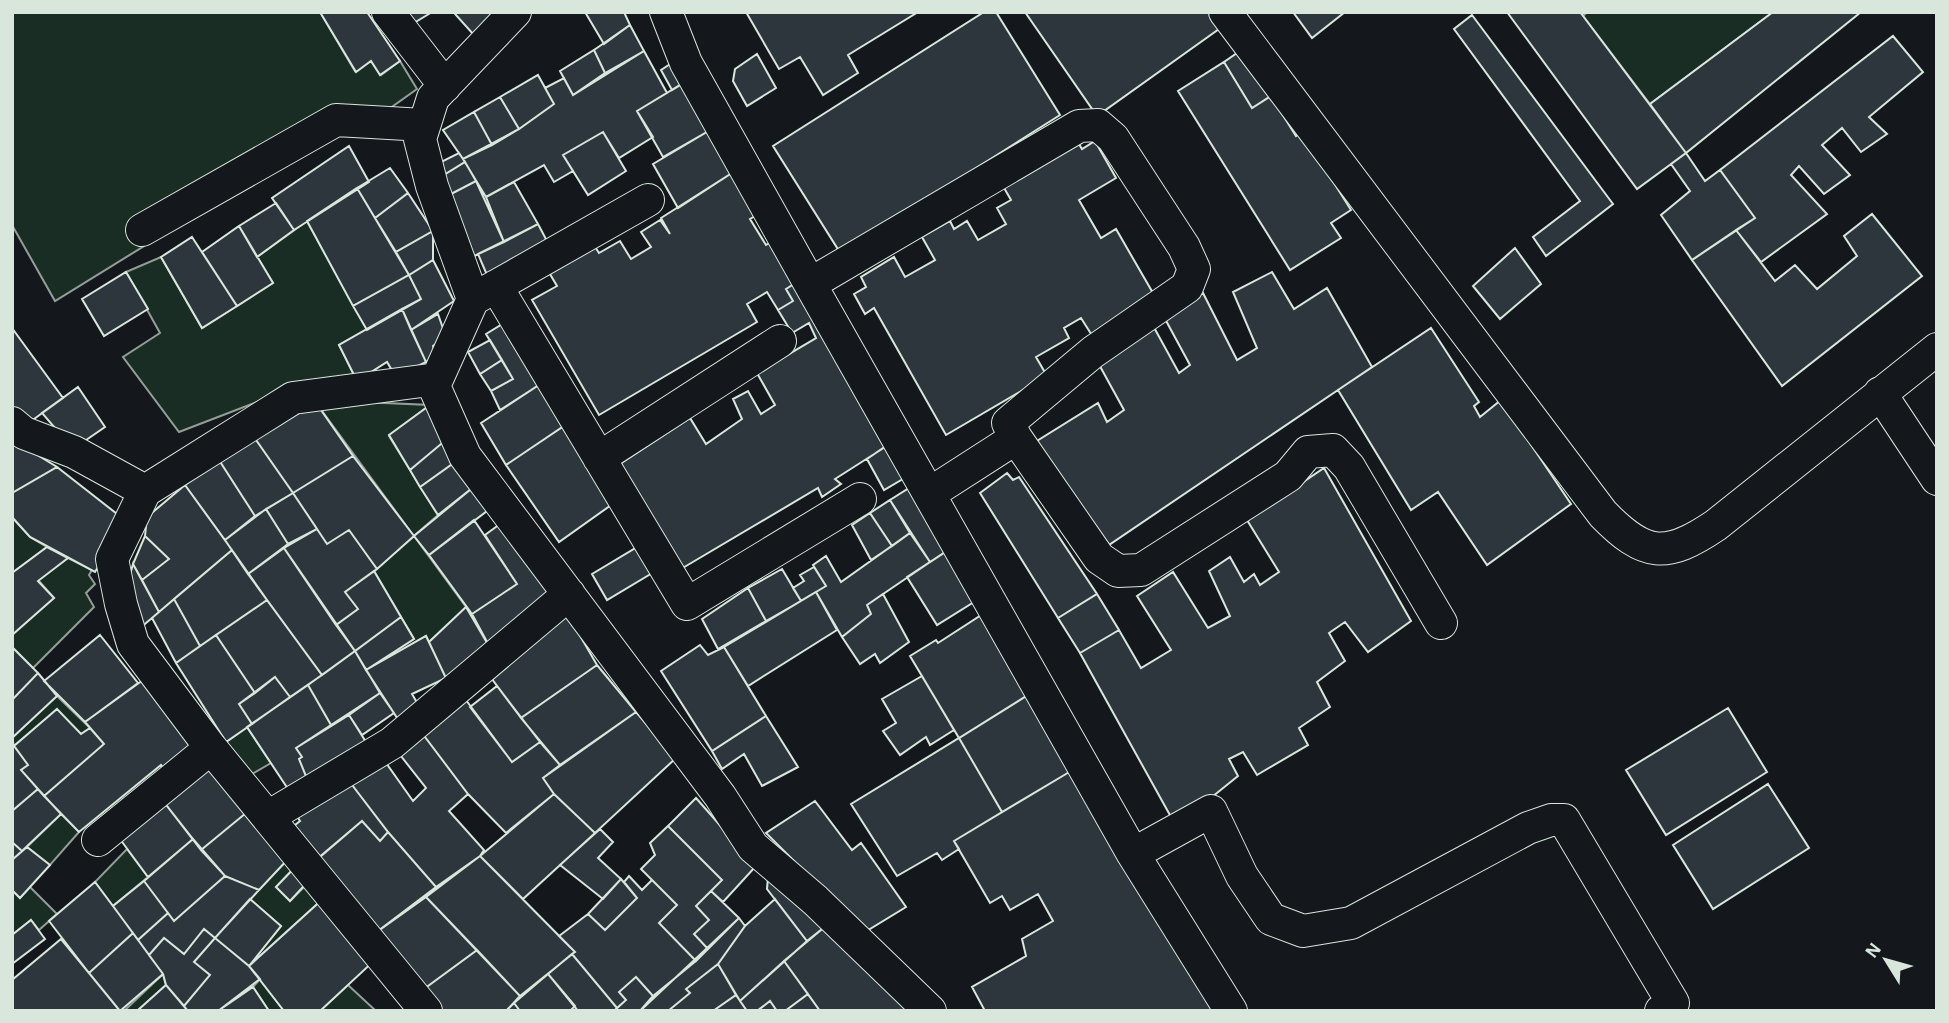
<svg xmlns="http://www.w3.org/2000/svg" width="1949" height="1023" font-family="'Alegreya Sans',sans-serif">
  <style>
    .green { fill: #1a2d24; stroke: #939e99; stroke-width: 2 }
    .building { fill: #2c363c; stroke: #d8e6dc; stroke-width: 2 }
    .lines { fill: none; stroke-linecap: round; stroke-linejoin: round }
    .street-casing { stroke: #d8e6dc; stroke-width: 34 }
    .street { stroke: #14181c; stroke-width: 32 }
  </style>
  <rect width="100%" height="100%" fill="#14181c"/>
  <path class="green" d="M12 12H320L355 71 371 61 381 75 400 61 417 89 386 111 321 137 55 301 12 225Z
    M1587 12H1773L1650 104 1583 16Z
    M307 221 367 330 339 345 357 381 262 400 179 432 123 357 160 333 126 272 161 257 202 328 273 283 257 257Z
    M314 400 430 405 389 436 438 515 414 536 466 607 429 642 426 636 366 670 414 639 374 571 413 535Z
    M12 517 30 537 47 547 12 573Z
    M68 558 92 570 89 575 95 584 86 593 94 607 33 668 12 647V635L54 598 38 580Z
    M57 696 90 728 81 734 57 710 14 746 12 738Z
    M247 727 271 763 252 774 226 742Z
    M61 814 79 832 50 865 27 847Z
    M127 849 148 877 113 906 95 882Z
    M289 858 297 865 276 887 290 901 310 881 325 897 249 966 281 926 250 899Z
    M30 887 57 914 39 930 31 920 12 935V890L20 898Z
    M163 974 166 985 137 1011H124Z
    M260 979 284 1011H269L253 987Z
    M348 985 376 1011H320Z"/>
  <path class="building" d="M320 12H367L400 61 380 75 371 61 356 72Z
    M407 12H432L414 23Z
    M458 12H497L474 35 455 14Z
    M585 12H624L630 25 604 44Z
    M746 12H918L848 55 858 73 823 95 800 57 779 69Z
    M984 12H996L1060 115 841 254 773 146Z
    M1025 12H1218L1226 24 1097 116Z
    M1293 12H1345L1312 38Z
    M1507 12H1580L1686 153 1637 189Z
    M1773 12H1861L1686 153 1650 104Z
    M1472 15 1613 204 1546 256 1533 237 1580 201 1454 29Z
    M630 25 644 51 605 73 594 50Z
    M1893 36 1923 72 1869 117 1887 134 1861 152 1842 128 1822 145 1850 175 1824 194 1799 166 1791 175 1827 214 1761 262 1736 230 1755 218 1720 170Z
    M594 50 605 73 573 95 560 71Z
    M644 51 667 93 637 111 653 137 619 158 603 132 563 155 573 171 554 182 544 165 486 197 463 159 519 129 554 104 545 88 564 78 573 95Z
    M1240 51 1271 96 1252 108 1224 62Z
    M757 54 776 88 747 106 733 81 735 69Z
    M675 61 685 82 672 90 661 70Z
    M1224 62 1252 108 1271 96 1296 136 1302 132 1351 210 1331 223 1341 238 1290 270 1178 91Z
    M538 75 554 104 519 129 500 97Z
    M685 82 712 129 663 157 637 111Z
    M500 97 519 129 492 145 474 112Z
    M474 112 492 145 463 159 443 130Z
    M712 129 735 171 678 208 653 164Z
    M603 132 626 171 588 195 563 155Z
    M1076 139 1082 149 1095 141 1116 178 1079 200 1101 238 1116 229 1157 300 1093 337 1081 318 1064 328 1069 338 1036 357 1047 376 946 435 874 308 865 314 854 294 866 287 861 277 894 257 905 277 935 260 922 237 950 221 954 229 967 221 978 240 1006 224 997 208 1011 200 1000 181Z
    M349 146 369 182 294 230 272 198Z
    M459 153 465 162 444 175 441 162Z
    M1686 153 1705 181 1720 170 1755 218 1692 260 1661 215 1690 191 1671 164Z
    M465 162 476 181 451 194 444 175Z
    M390 168 408 193 375 218 357 188Z
    M735 171 762 212 750 219 766 245 778 238 802 279 786 289 793 301 778 310 767 292 747 304 757 322 599 415 532 300 557 286 547 269 592 242 599 253 620 241 631 259 651 247 641 232 660 220 670 234 661 218Z
    M476 181 504 242 472 257 451 194Z
    M514 182 538 224 504 242 486 197Z
    M357 188 409 275 353 306 307 221Z
    M408 193 433 231 396 252 375 218Z
    M276 203 294 230 257 257 239 226Z
    M1872 214 1922 276 1782 386 1692 260 1736 230 1775 281 1795 265 1817 289 1857 256 1844 236Z
    M538 224 547 241 487 275 478 254Z
    M239 226 273 283 237 306 202 252Z
    M433 231V260L409 275 396 252Z
    M192 237 237 306 202 328 161 257Z
    M1515 248 1541 284 1500 319 1473 286Z
    M433 260 454 301 411 330 402 309 421 299 409 275Z
    M126 272 148 309 104 336 82 299Z
    M1272 272 1294 309 1327 288 1372 367 1103 549 1032 444 1098 403 1107 422 1124 410 1096 359 1151 322 1179 373 1190 365 1164 317 1203 293 1237 360 1257 348 1233 292Z
    M409 275 421 299 367 330 353 306Z
    M802 279 893 442 835 479 841 484 822 497 818 488 681 569 620 464 690 418 706 444 742 419 733 399 748 391 761 414 775 405 757 373 816 338 809 323 792 333 778 310 793 301 786 289Z
    M402 309 426 362 396 377 387 362 357 381 339 345Z
    M438 314 446 337 433 346 436 357 426 362 411 330Z
    M509 320 542 383 500 410 491 391 513 379 486 334Z
    M12 328 63 398 23 427 12 414Z
    M1431 328 1479 402 1474 406 1480 417 1501 400 1571 504 1487 565 1438 492 1411 510 1338 390Z
    M490 340 502 360 480 374 468 352Z
    M502 360 513 379 491 391 480 374Z
    M542 383 564 426 506 465 481 423Z
    M78 387 105 427 73 449 42 413Z
    M314 400 353 456 293 493 254 437Z
    M430 405 447 439 410 470 389 435Z
    M564 426 614 503 559 542 506 465Z
    M254 437 293 493 255 516 219 460Z
    M447 439 458 460 420 487 410 470Z
    M16 442 57 467 12 493V444Z
    M889 444 908 476 884 490 867 459Z
    M353 456 414 536 377 569 349 530 327 544 293 493Z
    M219 460 255 516 225 540 185 485Z
    M458 460 476 485 438 515 420 487Z
    M57 467 126 521 95 572 30 537 12 517V493Z
    M1324 468 1411 621 1368 652 1345 622 1329 633 1345 661 1317 682 1330 707 1299 728 1308 745 1257 775 1243 752 1229 759 1238 776 1176 826 1080 653 1119 630 1141 668 1171 650 1137 596 1173 572 1208 628 1230 616 1209 571 1230 557 1244 582 1254 574 1260 585 1279 572 1247 520Z
    M1007 473 1013 480 1019 477 1097 594 1058 618 980 493Z
    M917 483 953 547 930 562 890 500Z
    M185 485 232 550 159 612 142 580 169 559 145 536 147 517Z
    M476 485 491 508 429 555 414 536Z
    M293 493 317 529 288 544 266 509Z
    M890 500 910 533 892 546 870 513Z
    M266 509 288 544 248 574 225 540Z
    M870 513 892 546 871 560 852 525Z
    M474 520 517 584 472 614 429 555Z
    M504 521 564 595 493 653 472 614 517 584 485 535Z
    M317 529 327 544 349 530 377 569 345 592 358 609 336 625 284 548Z
    M910 533 930 562 867 605 871 614 842 637 816 592 826 586 813 565 826 556 841 582Z
    M145 536 169 559 142 580 133 564Z
    M644 543 659 569 607 600 592 574Z
    M47 547 68 558 38 581 54 598 12 635V573Z
    M953 547 982 597 937 625 907 577Z
    M284 548 355 651 322 675 248 574Z
    M232 550 267 600 200 646 174 599Z
    M133 564 159 612 139 629 123 600Z
    M814 567 826 586 801 601 793 588 804 581 800 575Z
    M782 569 801 601 766 621 748 588Z
    M374 571 401 617 355 651 336 625 358 609 345 592Z
    M748 588 766 621 718 649 702 619Z
    M816 592 837 630 748 686 724 647Z
    M883 594 909 642 880 663 875 654 860 664 842 637 871 614 867 605Z
    M1097 594 1119 630 1080 653 1058 618Z
    M174 599 200 646 176 663 152 618Z
    M267 600 322 675 290 697 275 677 255 693 216 635Z
    M466 607 493 653 450 687 429 642Z
    M564 608 597 665 521 718 486 671Z
    M986 612 1028 695 959 738 910 656 936 640 938 643Z
    M401 617 414 639 366 670 355 651Z
    M100 635 138 683 85 722 44 681Z
    M216 635 255 693 239 704 252 724 226 742 176 663Z
    M426 636 446 678 412 694 423 713 403 727 366 670Z
    M700 645 708 655 724 647 766 716 712 751 661 671Z
    M12 647 38 673 12 700Z
    M355 651 380 693 331 725 308 685Z
    M597 665 636 712 560 765 521 718Z
    M38 673 57 696 12 738V700Z
    M922 676 954 730 930 745 926 737 900 755 883 731 896 723 882 699Z
    M275 677 290 697 252 724 239 704Z
    M143 680 198 748 166 772 161 765 79 832 44 796 104 744 85 722Z
    M308 685 331 725 296 748 302 757 299 759 310 786 292 795 247 727Z
    M497 686 540 742 512 762 470 707Z
    M380 693 394 713 362 735 349 715Z
    M1028 695 1071 771 1002 812 959 738Z
    M463 696 512 762 540 742 560 765 543 778 554 794 506 833 468 794 422 733Z
    M1728 708 1767 772 1666 835 1626 770Z
    M57 709 81 734 90 728 104 744 44 796 21 770 28 765 14 746Z
    M636 712 676 758 595 833 554 794 543 778Z
    M349 715 371 750 310 786 299 759 302 757 296 748Z
    M766 716 798 767 762 786 744 754 722 769 712 751Z
    M422 733 468 794 449 811 484 850 480 856 436 887 388 832 346 777 384 760 413 801 426 788 397 751Z
    M959 738 1002 812 954 841 959 849 942 860 937 853 897 876 851 804Z
    M12 743 28 765 21 770 38 789 12 811Z
    M203 763 246 813 201 850 160 797Z
    M1071 771 1214 1011H985L972 987 1026 956 1022 939 1053 921 1038 894 1010 910 1002 896 990 903 954 841Z
    M346 777 388 832 380 841 362 821 313 863 290 829 300 821 293 810Z
    M1768 784 1809 848 1713 909 1673 845Z
    M38 789 61 814 22 851 12 842V811Z
    M554 794 595 833 523 899 480 856Z
    M160 797 193 839 148 877 117 835Z
    M696 798 756 866 723 902 711 891 722 880 668 826Z
    M815 801 852 850 861 843 906 907 865 932 766 833Z
    M246 813 289 858 259 890 225 876 201 850Z
    M362 821 380 841 388 832 436 887 374 934 316 860Z
    M668 826 722 880 696 906 709 920 694 934 708 949 696 961 659 923 677 905 641 869 655 855 650 843Z
    M600 829 613 842 598 858 621 879 603 899 560 865Z
    M193 839 225 876 174 921 144 881Z
    M12 842 22 851 12 860Z
    M27 847 50 865 20 898 12 890V860Z
    M480 856 575 952 520 996 426 897Z
    M301 861 314 875 290 901 276 887Z
    M225 876 259 890 215 938 204 929 184 954 164 938 149 955 138 940 168 913 174 921Z
    M629 876 642 890 652 880 677 905 659 923 696 961 653 996 636 977 619 992 626 1000 617 1008 572 954 575 952 559 936 588 914 605 930 637 898 624 882Z
    M768 877 827 925 807 941 767 889Z
    M621 879 637 898 605 930 588 914Z
    M144 881 168 913 138 940 113 906Z
    M95 882 133 933 89 973 49 921Z
    M711 891 739 918 708 949 694 934 709 920 696 906Z
    M325 897 376 959 320 1011H284L249 966Z
    M426 897 477 950 424 989 374 934Z
    M250 899 281 926 249 966 215 938Z
    M775 899 807 941 740 1001 718 964 745 926Z
    M739 918 745 926 718 964 686 989 690 993 668 1011H640Z
    M31 920 45 939 12 964V935Z
    M827 925 919 1011H820L784 961Z
    M204 929 215 938 194 962 210 975 184 1006 166 985 163 974 149 955 164 938 184 954Z
    M133 933 163 974 120 1011 89 973Z
    M215 938 249 966 260 979 218 1011H188L184 1006 210 975 194 962Z
    M61 939 89 973 120 1011H12V980Z
    M477 950 520 996 506 1011H442L424 989Z
    M572 954 617 1008 614 1011H578L548 974Z
    M784 961 808 994 785 1011H777L770 1001 757 1011H747L740 1001Z
    M718 964 736 995 713 1011H668L690 993 686 989Z
    M548 974 575 1006 570 1011H520L514 1003Z
    M636 977 653 996 640 1011H614L626 1000 619 992Z
    M166 985 188 1011H137Z
    M253 987 269 1011H218Z
    M808 994 820 1011H785Z
    M736 995 747 1011H713Z
    M770 1001 777 1011H757Z
    M514 1003 520 1011H506Z"/>
  <g class="lines">
    <defs>
      <path id="street" d="M388 12 445 86
        M515 12 433 98 420 139 432 186 473 299 434 386 465 456 720 796 753 847 815 900 930 1011
        M666 12 686 63 810 284 1133 854 1231 1011
        M1225 12 1603 514C1645 557 1666 559 1716 525L1937 349
        M142 230 336 120 424 125
        M810 284 1079 126 1098 125 1113 138 1184 247 1194 269 1187 287 1093 352 1008 423 1016 438 1099 558 1118 571 1141 570 1288 476 1308 452 1333 450 1349 467 1441 623
        M496 286 687 604 860 499
        M477 297 648 200
        M1880 393 1937 479
        M12 423 24 433 74 452 145 491 293 398 437 379
        M599 458 780 341
        M929 494 1016 438
        M211 748 426 1011
        M268 817 392 743 569 594
        M98 840 211 748 133 644 121 604 112 559 145 491
        M1133 854 1211 811 1242 876 1271 919 1303 931 1351 923 1528 828 1551 820H1564L1673 1003 1661 1011"/>
    </defs>
    <use href="#street" class="street-casing"/>
    <use href="#street" class="street"/>
  </g>
  <rect width="1949" height="1023" fill="none" stroke="#d8e6dc" stroke-width="28"/>
  <g transform="translate(1886 960) rotate(307)" stroke="#14181c" stroke-width="5" paint-order="stroke">
  <path d="M0-5L12 26L0 18L-12 26Z" fill="#d8e6dc"/>
  <text y="-10" font-size="19" font-weight="bold" text-anchor="middle" fill="#d8e6dc">N</text>
  </g>
</svg>
